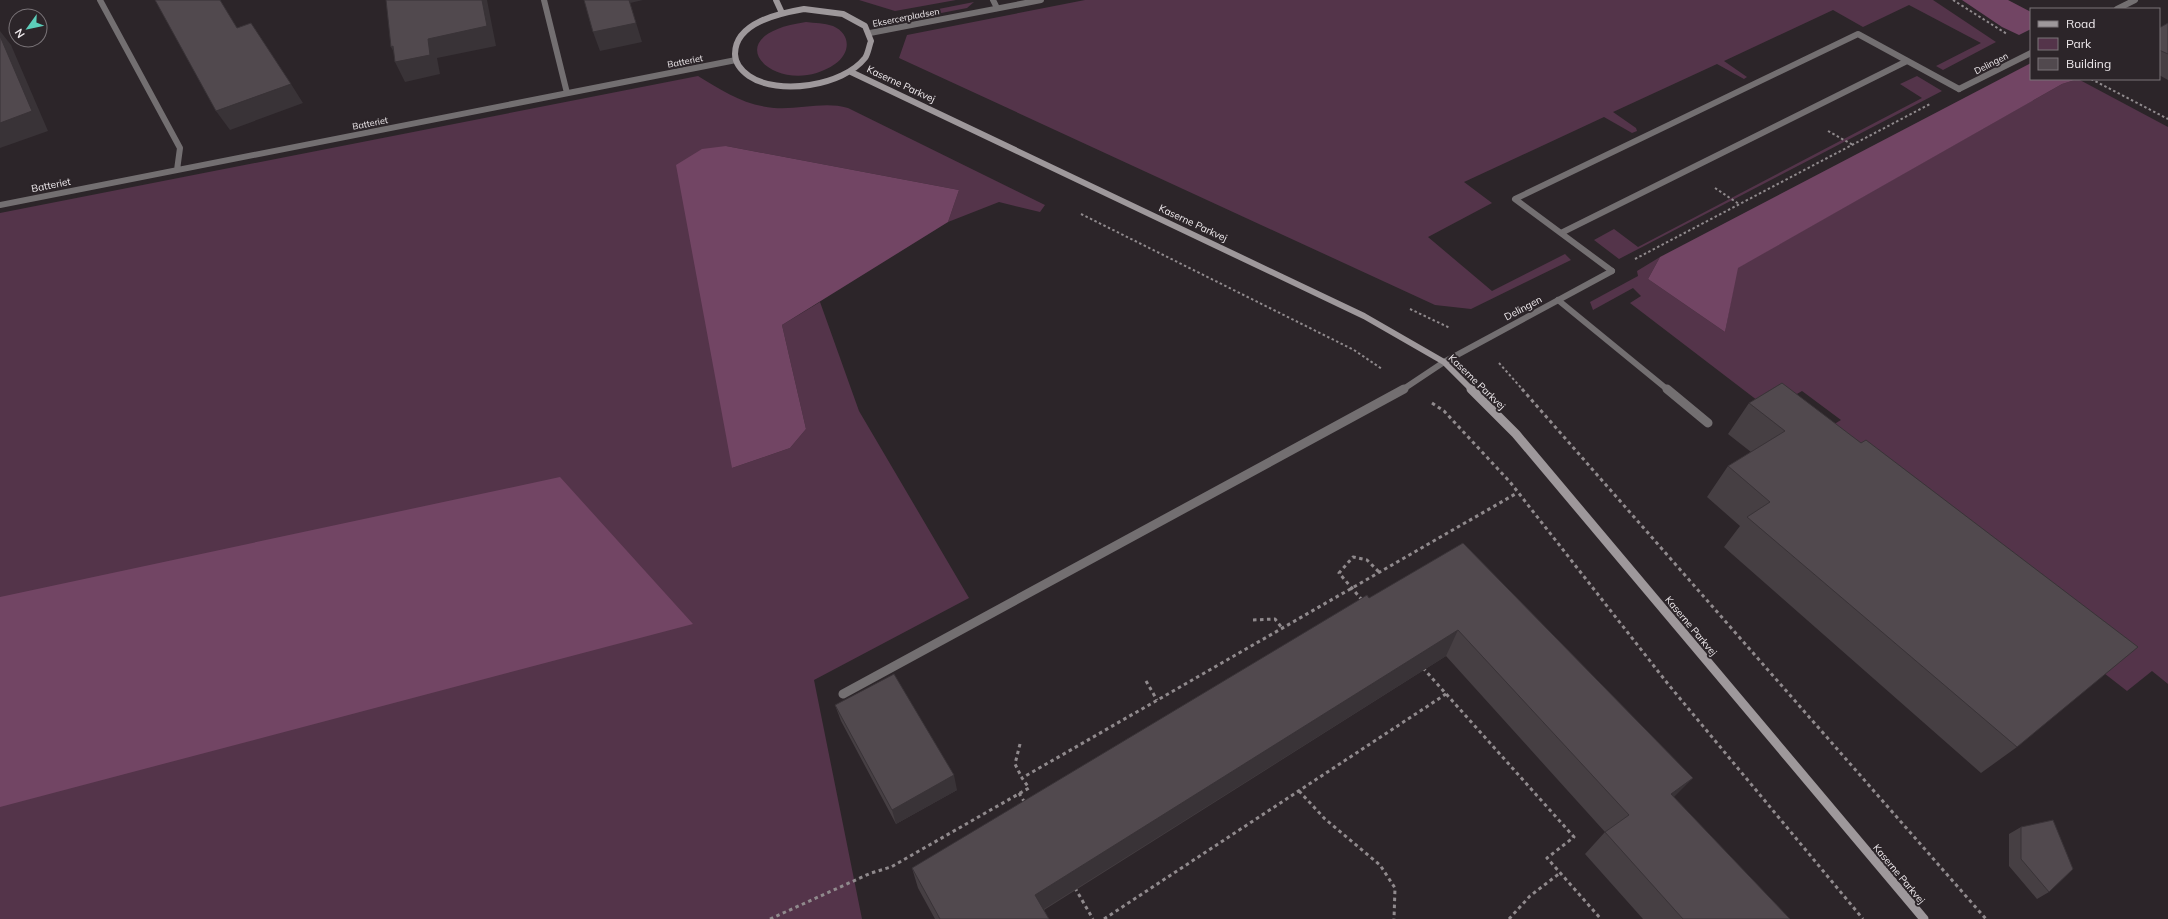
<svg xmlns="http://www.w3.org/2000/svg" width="2168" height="919" font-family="Mulish,sans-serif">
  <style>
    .green { fill: #54344a }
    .forest { fill: #724564 }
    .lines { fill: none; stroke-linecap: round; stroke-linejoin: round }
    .path-far1 { stroke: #908a8d; stroke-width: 2; stroke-dasharray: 2.5 2.5; stroke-linecap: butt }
    .path { stroke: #908a8d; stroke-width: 3; stroke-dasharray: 3.5 3.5; stroke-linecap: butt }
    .lane-far1 { stroke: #736f71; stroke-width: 6 }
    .lane { stroke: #736f71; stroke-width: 9 }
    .street { stroke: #736f71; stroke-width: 6 }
    .secondary-far1 { stroke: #9e989b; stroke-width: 6 }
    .secondary { stroke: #9e989b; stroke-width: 9 }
    .wall { fill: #463f43 }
    .shaded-wall { fill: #393337 }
    .building { fill: #51494e; stroke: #393337 }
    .labels { text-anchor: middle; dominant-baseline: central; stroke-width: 4; stroke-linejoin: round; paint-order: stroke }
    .far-street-label { font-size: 9px; fill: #f0ebee; stroke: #2c2529 }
    .street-label { font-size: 10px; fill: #f0ebee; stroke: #2c2529 }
  </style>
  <rect width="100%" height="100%" fill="#2c2529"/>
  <path class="green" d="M859 0H956L895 11Z
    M1085 0H1933L1996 42 1943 70 1936 66 1981 43 1909 5 1863 27 1833 10 1724 61 1747 77 1744 79 1717 64 1613 112 1636 128 1637 131 1632 133 1604 117 1464 182 1492 203 1428 237 1492 291 1565 254 1571 260 1471 309 1435 305 899 58 907 35Z
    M974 2 967 8 900 21 898 17Z
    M806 22C815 23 824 23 833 26 851 34 851 53 835 64 780 102 707 36 806 22Z
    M698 76C723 91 743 105 774 108 799 110 824 101 848 108L1045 205 1040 212 999 202 948 222 959 190 726 146 732 468 790 448 806 429 782 325 820 302 859 411 969 598 814 680 862 919H0V213Z
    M1917 76 1942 91 1619 259 1594 240 1614 229 1638 247 1922 98 1900 84Z
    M2078 79 2168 127V684L2152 671 2127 691 1806 441 1841 420 1802 391 1771 409 1766 407 1630 303 1641 296 1633 288 1593 310 1590 302 1638 276 1637 271 1660 257 1648 279 1725 332 1737 268 2062 84Z"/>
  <path class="forest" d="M1962 0H2008L2031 12V29L2019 35 2002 27Z
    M2031 63V79H2078L2062 84 1738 268 1725 332 1648 279 1660 257Z
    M726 146 959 190 948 222 782 325 806 429 790 448 732 468 676 165 702 149Z
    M560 477 693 624 0 807V597Z"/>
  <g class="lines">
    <path class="path-far1" d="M1953 0 2007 34
      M2091 79 2168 119
      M1828 131 1853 145
      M1715 188 1739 204
      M1081 214 1354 350 1382 369
      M1635 259 1930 104
      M1410 309 1450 328
      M1499 363 1523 390"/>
    <path class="path" d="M1522 389 1986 919
      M1432 403 1444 411 1510 482 1668 684 1863 919
      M1362 600 1339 573 1353 557 1367 560 1379 572
      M1253 620 1275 619 1282 628
      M1423 668 1574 837 1547 858 1601 919
      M1146 681 1157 700
      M1020 744 1015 764 1022 778
      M1299 791 1325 819 1380 865 1395 888 1394 919
      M1019 793 1025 803
      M1075 888 1093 919
      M770 919 871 873 891 867 1029 788 1022 778 1517 493
      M1104 919 1446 694
      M1509 919 1530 896 1560 873"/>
    <path class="lane-far1" d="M993 0 997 8
      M1561 233 1907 61
      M1612 271 1515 199 1858 34 1959 89
      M1558 300 1668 390
      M1402 390 1444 362"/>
    <path class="lane" d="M1667 389 1708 423
      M843 694 1404 389"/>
    <path class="street" d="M100 0 180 148 177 170
      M544 0 567 93
      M2117 9 2135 0
      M870 33 1041 0
      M1959 89 2031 53
      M0 205 736 60
      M1444 362 1612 271"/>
    <path class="secondary-far1" d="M776 0 782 13
      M804 9 843 14 865 26 871 41C869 46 868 54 865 58 843 86 778 96 749 76 742 71 735 63 735 54 735 22 781 13 804 9Z
      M851 72 1364 316 1444 362 1472 390"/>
    <path class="secondary" d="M1471 389 1516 434 1924 919"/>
  </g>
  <path class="wall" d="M2168 23V80L2159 75V28Z
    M1782 383 2017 747 1981 773 1724 547 1740 526 1707 497 1728 466 1751 452 1728 434 1749 403Z
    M1463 543 1674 798 1790 919H1643L1585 854 1605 832 1446 656 1044 910 1049 919H935L918 888 912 868Z
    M835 705 957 790 896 824 841 721Z
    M2021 827 2049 892 2037 899 2009 866V834Z"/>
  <path class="shaded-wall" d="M482 0H487L496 46 437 58 440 74 405 82 395 62H399L391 47Z
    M629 0H643L630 3 642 42 600 51 593 32Z
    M0 31 11 45 48 131 0 148Z
    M291 84 303 103 230 130 216 111Z
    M1458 630 1446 656 1036 914 1035 895Z
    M954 775 957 790 896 824 892 810Z
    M1693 778 1671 800V794Z"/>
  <path class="building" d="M155 0H220L237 28 251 23 291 84 216 111Z
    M386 0H482L487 26 428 39 430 55 395 62 393 46 391 47Z
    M584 0H629L636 23 593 32Z
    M2168 23V54L2159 50V28Z
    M0 36 32 111 0 123Z
    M1782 383 1861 443 1866 440 2138 647 2017 747 1747 517 1770 502 1728 466 1785 431 1749 403Z
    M1463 543 1693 778 1671 794 1790 919H1683L1605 832 1629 815 1458 630 1035 895 1049 919H940L912 868 1367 595 1369 598Z
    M894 674 954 775 892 810 835 705Z
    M2053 820 2073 869 2049 892 2021 859V827Z"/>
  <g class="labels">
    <g class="far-street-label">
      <text transform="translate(906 17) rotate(-11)">Eksercerpladsen</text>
      <text transform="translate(685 61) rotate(-11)">Batteriet</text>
      <text transform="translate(1991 63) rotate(-27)">Delingen</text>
      <text transform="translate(370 123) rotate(-11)">Batteriet</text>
    </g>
    <g class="street-label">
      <text transform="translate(901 84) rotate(25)">Kaserne Parkvej</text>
      <text transform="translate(51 185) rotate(-11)">Batteriet</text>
      <text transform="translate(1193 223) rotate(25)">Kaserne Parkvej</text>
      <text transform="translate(1523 308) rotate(-28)">Delingen</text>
      <text transform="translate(1477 382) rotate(44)">Kaserne Parkvej</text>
      <text transform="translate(1691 626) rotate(50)">Kaserne Parkvej</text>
      <text transform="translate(1899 874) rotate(50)">Kaserne Parkvej</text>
    </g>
  </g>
  <rect x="2030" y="8" width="130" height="72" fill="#2c2529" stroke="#7a7478"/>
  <rect x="2038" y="21" width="20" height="6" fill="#9e989b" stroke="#7a7478"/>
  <text x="2066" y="28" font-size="12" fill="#f0ebee">Road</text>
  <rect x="2038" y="38" width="20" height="12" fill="#54344a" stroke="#7a7478"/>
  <text x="2066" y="48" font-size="12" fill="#f0ebee">Park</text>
  <rect x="2038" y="58" width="20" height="12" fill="#51494e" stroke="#7a7478"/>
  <text x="2066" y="68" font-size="12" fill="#f0ebee">Building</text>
  <g transform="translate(28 28) rotate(237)"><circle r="19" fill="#2c2529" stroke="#7a7478"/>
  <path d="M0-3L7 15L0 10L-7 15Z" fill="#5cceba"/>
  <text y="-6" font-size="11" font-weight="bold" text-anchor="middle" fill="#f0ebee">N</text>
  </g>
</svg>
